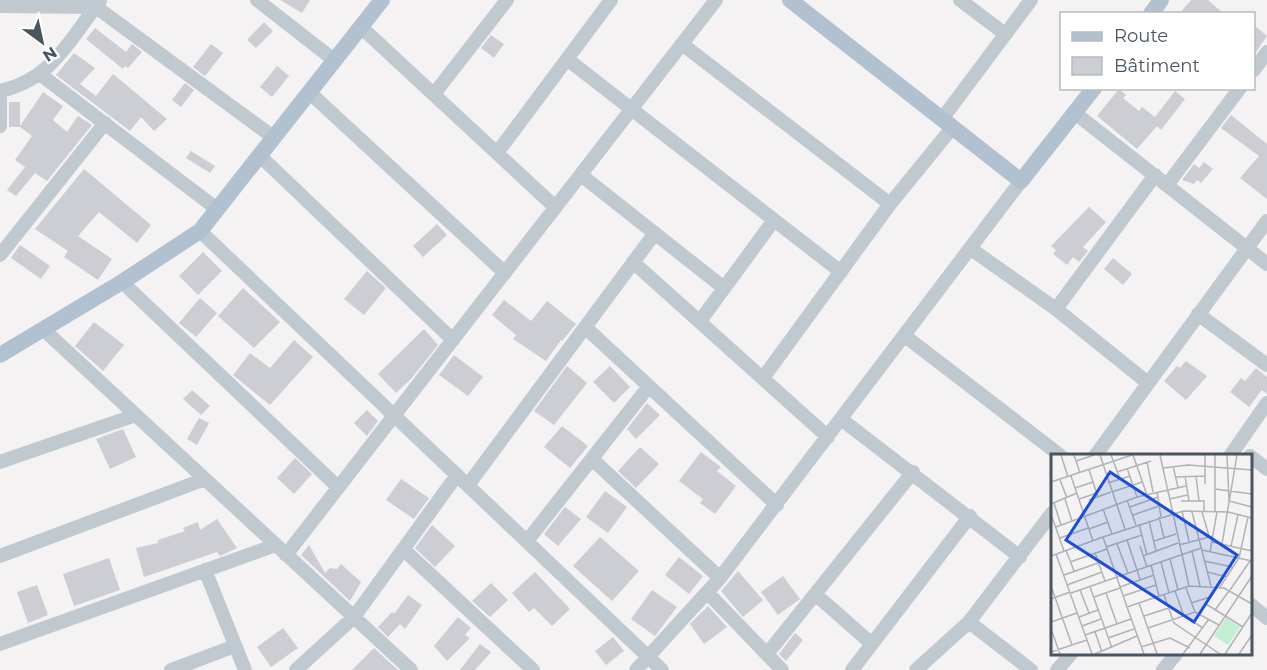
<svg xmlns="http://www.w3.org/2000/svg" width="1267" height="670" font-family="Montserrat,sans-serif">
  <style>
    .building { fill: #ccced4 }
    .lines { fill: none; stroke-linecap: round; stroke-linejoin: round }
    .minor { stroke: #c0c9d0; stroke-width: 14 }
    .major { stroke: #b2c1cf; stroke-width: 16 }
    .inset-road { fill: none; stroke: #b0b3b7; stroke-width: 1.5 }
    .view { fill: #1d4ed8; fill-opacity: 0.15; stroke: #1d4ed8; stroke-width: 3 }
    .inset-edge { fill: none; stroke: #49555f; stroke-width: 3 }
  </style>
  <rect width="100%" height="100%" fill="#f4f2f2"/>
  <path class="building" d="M280 0H310L302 13Z
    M1191 0H1208L1224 14H1179Z
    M264 22 273 31 256 48 247 40Z
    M1254 25 1267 36 1254 55Z
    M95 28 126 52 132 44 142 52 128 68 125 66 123 69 86 39Z
    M491 35 504 44 494 58 481 48Z
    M211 44 223 53 205 76 193 67Z
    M74 53 95 68 80 84 96 96 113 74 167 119 154 131 141 117 130 131 56 75Z
    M277 66 289 76 272 97 260 87Z
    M185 83 194 90 181 107 172 100Z
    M1119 89 1126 95 1123 98 1139 111 1142 107 1155 117 1175 91 1185 99 1161 130 1157 126 1137 149 1097 116Z
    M43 92 63 106 53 120 67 132 78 116 92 125 47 181 35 173 16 196 7 190 25 167 15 160 32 136 20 127H9V102H20V126Z
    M1231 115 1267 144V199L1240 178 1259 156 1221 128Z
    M191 151 215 166 210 173 186 158Z
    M1204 162 1213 169 1201 183 1197 180 1194 184 1182 180 1194 164 1199 168Z
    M84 169 151 225 137 243 99 212 78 236 112 259 98 280 64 257 68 251 35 229Z
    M1089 207 1106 222 1083 247 1088 251 1079 262 1073 257 1067 265 1053 254 1056 250 1051 246Z
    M437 224 447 235 423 257 413 246Z
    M20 245 50 266 41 279 11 258Z
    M203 252 222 271 198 295 179 276Z
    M1113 258 1132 274 1123 285 1104 269Z
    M367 271 386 288 364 315 344 299Z
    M243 288 280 322 254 348 218 316Z
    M200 298 217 313 196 337 179 323Z
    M504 300 531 321 547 301 576 324 562 341 561 340 546 361 513 339 516 335 492 315Z
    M94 322 124 345 103 371 75 346Z
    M424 329 438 345 411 379 396 393 378 374Z
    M294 340 313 357 270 405 233 375 250 353 270 368Z
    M454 355 483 377 468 396 439 375Z
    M1186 361 1207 376 1186 400 1164 381 1177 366 1180 368Z
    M567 366 587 383 554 425 534 411Z
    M610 366 630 387 614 403 593 382Z
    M1256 368 1267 377V394L1262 390 1249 407 1230 392 1241 378 1245 381Z
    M192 390 210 406 201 415 183 399Z
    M647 403 660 415 636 439 627 429Z
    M367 410 378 421 367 436 354 423Z
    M199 418 209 423 197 445 187 439Z
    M562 426 588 446 570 468 544 447Z
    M123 429 136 457 110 469 96 439Z
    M640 447 659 464 636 488 618 471Z
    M701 452 721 467 717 471 736 486 715 514 700 503 703 499 679 481Z
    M295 458 312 474 294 494 277 478Z
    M401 479 429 498 414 519 386 500Z
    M605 491 627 507 608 533 586 517Z
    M565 507 581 519 558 546 544 534Z
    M217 519 237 548 220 556 217 552 144 577 136 548 158 543V540L185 531 183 528 198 522 200 530Z
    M432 525 455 546 435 567 415 548Z
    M600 537 639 571 612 601 573 566Z
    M309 545 325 573 330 568 337 569 341 564 361 582 350 601 301 555Z
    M679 557 703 576 689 594 665 575Z
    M109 558 120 590 74 606 63 574Z
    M738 571 763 600 743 617 721 591Z
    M535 572 570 609 552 626 534 608 529 612 512 593Z
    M783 576 800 599 778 615 761 592Z
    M491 583 508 600 490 617 472 601Z
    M37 585 48 615 28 623 17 592Z
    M652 590 677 607 655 636 631 619Z
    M408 595 422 605 405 629 400 624 388 637 378 627 392 612 394 614Z
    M708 606 727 627 704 644 690 624Z
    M458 617 471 628 465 635 470 638 447 661 434 646Z
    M283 628 298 648 271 667 257 647Z
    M795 633 803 640 786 661 779 654Z
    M613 637 624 651 606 665 595 651Z
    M480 644 491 652 475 670H460Z
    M374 648 398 670H352Z"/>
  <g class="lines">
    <path class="minor" d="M257 0 334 60
      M960 0 1005 34
      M0 6 96 7 273 137
      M361 27 555 207
      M682 44 890 204
      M567 59 841 272
      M1254 70 1267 52
      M41 75 217 209
      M0 91C51 80 69 41 100 1
      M309 92 505 273
      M434 94 507 0
      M1075 113 1267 264
      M942 119 1031 0
      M0 126V91
      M497 153 611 0
      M259 155 453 340
      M581 175 724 288
      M1167 185 1240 88
      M200 231 662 670
      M971 249 1056 309 1148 383
      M0 255 105 123
      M633 262 828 437
      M122 282 338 487
      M1056 309 1155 175
      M1198 314 1267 365
      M700 321 774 220
      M585 327 777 505
      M43 329 411 670
      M905 336 1061 456
      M763 378 890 204 952 128
      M841 419 1020 557
      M1095 456 1267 221
      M1230 456 1267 403
      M1250 456 1267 469
      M592 459 720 578
      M0 462 136 415
      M468 485 655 233
      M527 541 649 386
      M404 550 533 670
      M286 555 716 0
      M0 556 205 479
      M205 570 245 670
      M707 592 782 670
      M815 594 872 644
      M1250 604 1267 618
      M969 622 1031 670
      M0 644 276 545
      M767 654 913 472
      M171 670 235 646
      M296 670 354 617 457 475
      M636 670 720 578 1021 181
      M852 670 970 516
      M916 670 969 622 1052 513
      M1057 670 1071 654
      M1163 670 1176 654"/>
    <path class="major" d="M790 0 1021 181 1094 88
      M1151 14 1161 0
      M0 355 122 282 200 231 382 0"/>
  </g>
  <g transform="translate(1051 454)">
    <rect width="201" height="201" fill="#f4f2f2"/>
    <path d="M175 164 189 173 177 191 163 182Z" fill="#c2efd3"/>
    <path class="inset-road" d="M10 1 17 23M23 1 29 19M49 1 74 75M60 1 69 25M82 1 96 41M109 1 138 132M164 1V58M176 1 178 47 201 53M25 7 43 1M96 8 102 38M122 12 127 33M76 14 86 43M112 14 137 11 201 16M38 16 47 43M66 18 100 7M20 22 42 87M134 22 138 47M145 22 148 47M124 23 154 22M9 26 16 44M0 28 81 1M57 29 79 22M154 30V1M24 34 42 28M164 35 201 40M61 38 91 28M106 38 110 63M14 45 21 67M28 45 46 39M118 45 137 41M38 46 60 38M76 46 85 71M130 47H153V58M3 49 10 71M0 50 26 39M79 53 107 43M52 55 61 80M131 57 138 87M141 58 160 132M151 58 158 82M82 61 108 52M1 63 13 97M108 63 113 84M98 67 105 97M88 70 96 101M5 73 86 43 135 32M38 75 57 68M52 83 132 57 177 58 201 64M9 84 37 74M76 86 89 125M103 87 125 80M161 88 201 97M66 90 77 119M171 90 186 1M128 91 162 82M89 92 96 113M180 92 187 61M55 93 91 81M15 96 23 117M151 96 201 107M141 97 149 132M159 98 166 58M44 99 54 127M5 100 41 200M0 102 52 83 76 153 138 132 173 134 201 150M92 102 127 89M119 105 127 136M153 107 182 113M19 108 56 95M110 108 118 139M100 111 108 142M156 118 176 123M13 121 47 109M16 131 51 118M0 132 21 191M39 133 61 194M69 133 103 121M169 133 188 104 197 63M135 134 144 158M29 136 38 159M179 136 199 107M124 137 133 162 152 174M20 139 150 94M55 139 66 170M113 141 123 169 169 200M72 142 105 131M43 143 69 134M0 145 19 138M88 149 106 200M140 149 159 143M155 150 192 173M76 153 93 200M164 156 178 137M149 159 166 133M93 162 118 154M28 163 47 156M0 168 26 159M31 172 50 165M97 174 144 158 168 171M0 175 9 200M44 178 51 198M34 181 80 165M57 184 83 175M90 193 119 184 139 194M0 198 36 186M44 200 86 182M132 200 158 165M149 200 201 122M174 200 201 159M188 200 201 181"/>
    <path class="view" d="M59 18 186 101 143 168 15 86Z"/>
    <rect width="201" height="201" class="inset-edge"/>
  </g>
  <rect x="1060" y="12" width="195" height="78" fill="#ffffff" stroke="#b6bbbf" stroke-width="1.5"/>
  <rect x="1072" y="32" width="30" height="9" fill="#b2c1cf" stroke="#b6bbbf" stroke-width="1.5"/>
  <text x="1114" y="42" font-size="18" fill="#49555f">Route</text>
  <rect x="1072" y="57" width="30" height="18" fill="#ccced4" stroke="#b6bbbf" stroke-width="1.5"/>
  <text x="1114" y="72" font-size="18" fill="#49555f">Bâtiment</text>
  <g transform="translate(42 42) rotate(147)" stroke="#ffffff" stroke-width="4.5" paint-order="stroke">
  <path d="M0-4.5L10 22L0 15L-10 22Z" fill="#49555f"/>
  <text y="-9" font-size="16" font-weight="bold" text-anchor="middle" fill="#49555f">N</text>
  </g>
</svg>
